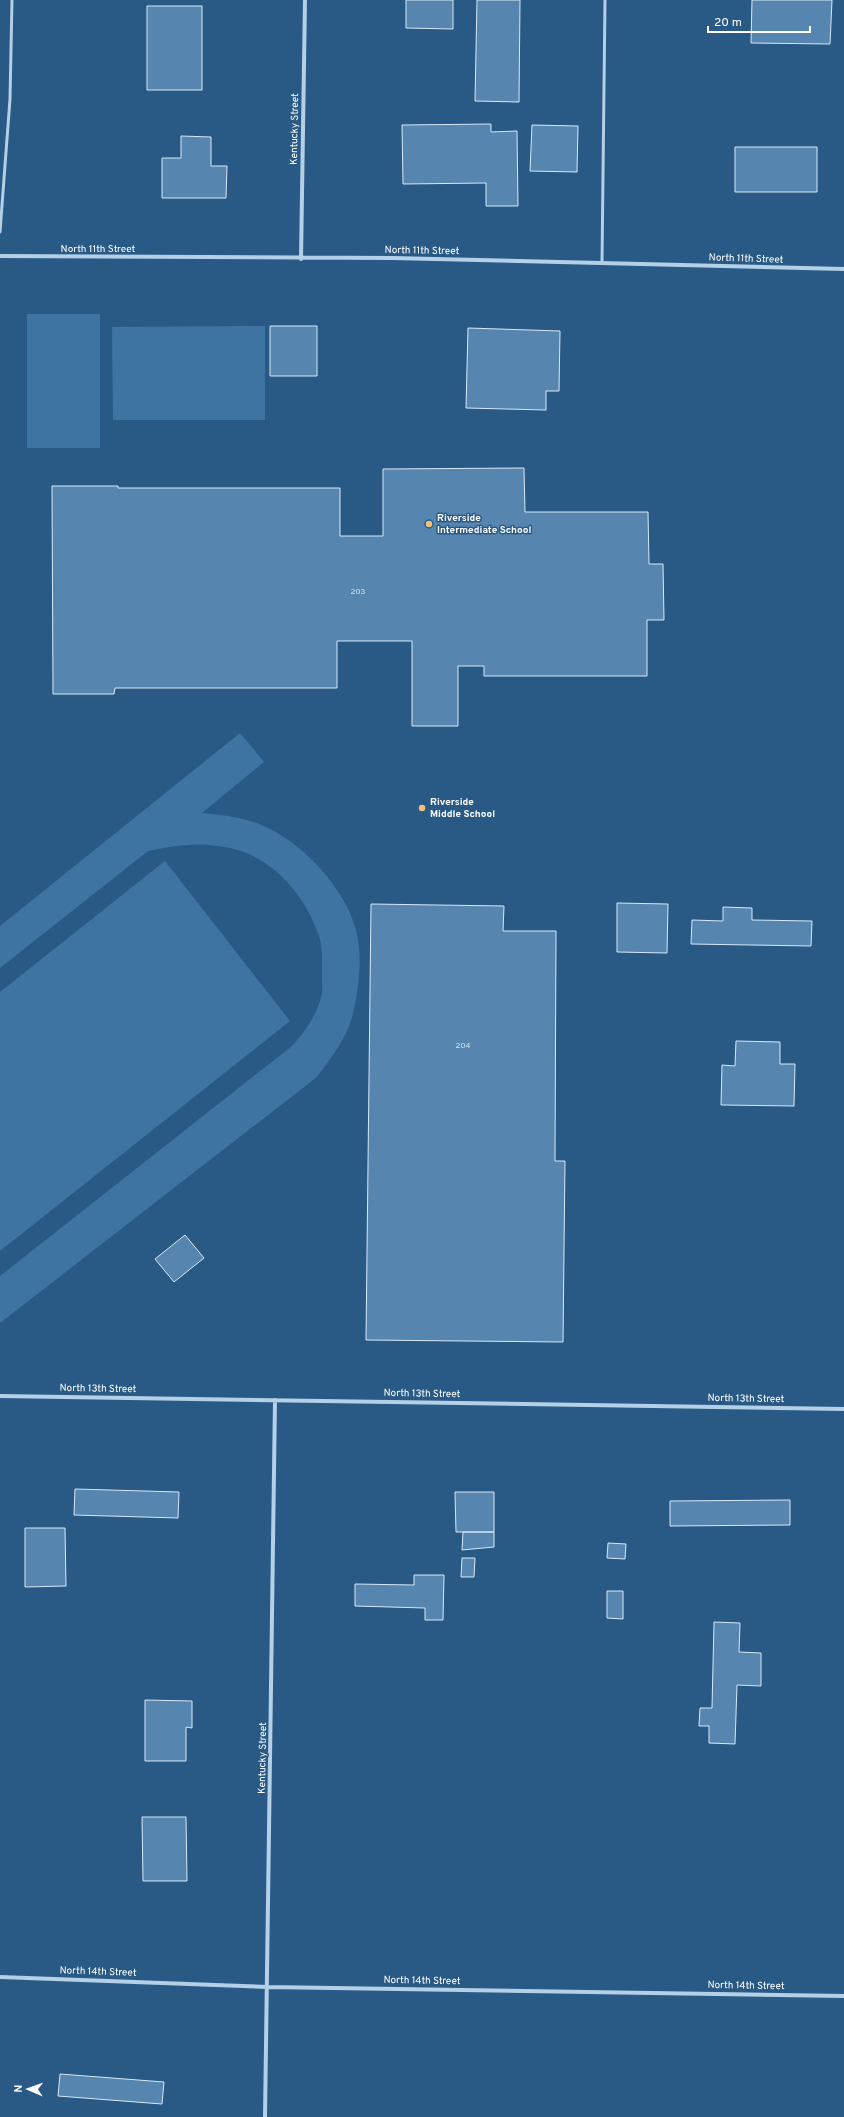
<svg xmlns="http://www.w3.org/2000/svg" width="844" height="2117" font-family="Overpass,sans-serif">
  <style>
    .green { fill: #3e74a2 }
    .building { fill: #5686af; stroke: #d8e8f6 }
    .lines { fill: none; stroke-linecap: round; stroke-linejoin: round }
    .lane { stroke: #b4d0e7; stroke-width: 3 }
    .street { stroke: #b4d0e7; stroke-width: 4 }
    .poi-dot { fill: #eec27b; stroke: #295a86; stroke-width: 1.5 }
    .labels { text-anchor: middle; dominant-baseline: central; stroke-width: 3; stroke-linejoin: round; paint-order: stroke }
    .number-label { font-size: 8px; fill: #d5e1eb }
    .street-label { font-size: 10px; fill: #fff; stroke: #295a86 }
    .poi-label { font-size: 10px; font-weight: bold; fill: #fff; stroke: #295a86; text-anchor: start }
  </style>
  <rect width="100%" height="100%" fill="#295a86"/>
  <path class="green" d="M27 314H100V448H27Z
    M265 326V420H113L112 327Z
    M240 733 264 762 202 813C221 815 241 817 259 824 299 839 345 887 356 930 363 957 359 990 352 1017 347 1037 330 1060 317 1077L0 1323V1276L292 1046C304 1033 317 1015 321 997 323 991 322 984 322 979 322 966 323 948 319 936 307 900 280 866 244 852 214 841 179 844 148 851L0 968V926Z
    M165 861 290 1021 0 1251V992Z"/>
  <path class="building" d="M406 0H453V29L406 28Z
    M477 0H520L519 102 475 101Z
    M752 0H832L830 44 751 43Z
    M147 6H202V90H147Z
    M491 124V132L517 131 518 206H486V183L403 184 402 125Z
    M532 125 578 126 577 172 530 171Z
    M181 136 211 137V166H227L226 198H162V158H181Z
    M735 147H817V192H735Z
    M270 326H317V376H270Z
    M468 328 560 331 559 391H546V410L466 408Z
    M524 468 525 512H648L649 564H663L664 620H647V676H484V666H458V726H412V641H337V688H115L114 694H53L52 486H118V488H340V536H383V469Z
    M617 903 668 904 667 953 617 952Z
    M371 904 504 906 503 931H556L555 1161H565L563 1342 366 1340Z
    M723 907 752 908V920L812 921 811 946 691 944 692 920 723 921Z
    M736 1041 780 1042V1064H795L794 1106 721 1105 722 1065 735 1066Z
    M185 1235 204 1258 174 1282 155 1259Z
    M75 1489 179 1492 178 1518 74 1515Z
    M455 1492H494V1532H456Z
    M790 1500V1525L670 1526V1501Z
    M25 1528H65L66 1586 25 1587Z
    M463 1532H494V1547L462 1550Z
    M608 1543 626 1544 625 1559 607 1558Z
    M462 1558H475L474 1577H461Z
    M414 1575H444L443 1620H425V1608L355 1606V1584L414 1585Z
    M607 1591H623V1619L607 1618Z
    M714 1622 740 1623 739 1652 761 1653V1686L737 1685 735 1744 709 1743V1726H699L700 1708H712Z
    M145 1700 192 1701V1728L186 1727V1761H145Z
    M142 1817H186L187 1881H143Z
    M60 2074 164 2082 162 2104 58 2096Z"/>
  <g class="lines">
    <path class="lane" d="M0 232 10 99 12 0
      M602 263 605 0"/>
    <path class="street" d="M0 256 392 258 844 269
      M301 259 305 0
      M0 1396 844 1409
      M0 1977 268 1987 844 1996
      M265 2117 275 1400"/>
  </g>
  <g class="poi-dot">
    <circle cx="429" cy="524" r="4"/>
    <circle cx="422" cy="808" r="4"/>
  </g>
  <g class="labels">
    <g class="number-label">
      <text x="358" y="592">203</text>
      <text x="463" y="1046">204</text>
    </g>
    <g class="street-label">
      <text transform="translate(295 129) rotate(-89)">Kentucky Street</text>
      <text x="98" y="249">North 11th Street</text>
      <text transform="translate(422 251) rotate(1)">North 11th Street</text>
      <text transform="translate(746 259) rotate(2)">North 11th Street</text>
      <text transform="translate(98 1389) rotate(1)">North 13th Street</text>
      <text transform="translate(422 1394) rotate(1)">North 13th Street</text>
      <text transform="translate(746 1399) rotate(1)">North 13th Street</text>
      <text transform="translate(263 1758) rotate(-89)">Kentucky Street</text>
      <text transform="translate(98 1972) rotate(2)">North 14th Street</text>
      <text transform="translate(422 1981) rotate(1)">North 14th Street</text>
      <text transform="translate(746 1986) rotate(1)">North 14th Street</text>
    </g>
    <g class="poi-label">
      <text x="437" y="518">Riverside<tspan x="437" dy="12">Intermediate School</tspan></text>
      <text x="430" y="802">Riverside<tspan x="430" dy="12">Middle School</tspan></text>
    </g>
  </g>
  <g transform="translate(28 2089) rotate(272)" stroke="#295a86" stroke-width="3" paint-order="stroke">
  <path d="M0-3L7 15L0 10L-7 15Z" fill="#ffffff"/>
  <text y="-6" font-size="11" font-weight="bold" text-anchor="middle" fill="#ffffff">N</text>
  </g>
  <path d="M708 26v6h102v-6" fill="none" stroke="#ffffff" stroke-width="2"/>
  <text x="714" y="26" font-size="12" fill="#ffffff" stroke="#295a86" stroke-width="3" paint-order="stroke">20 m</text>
</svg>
